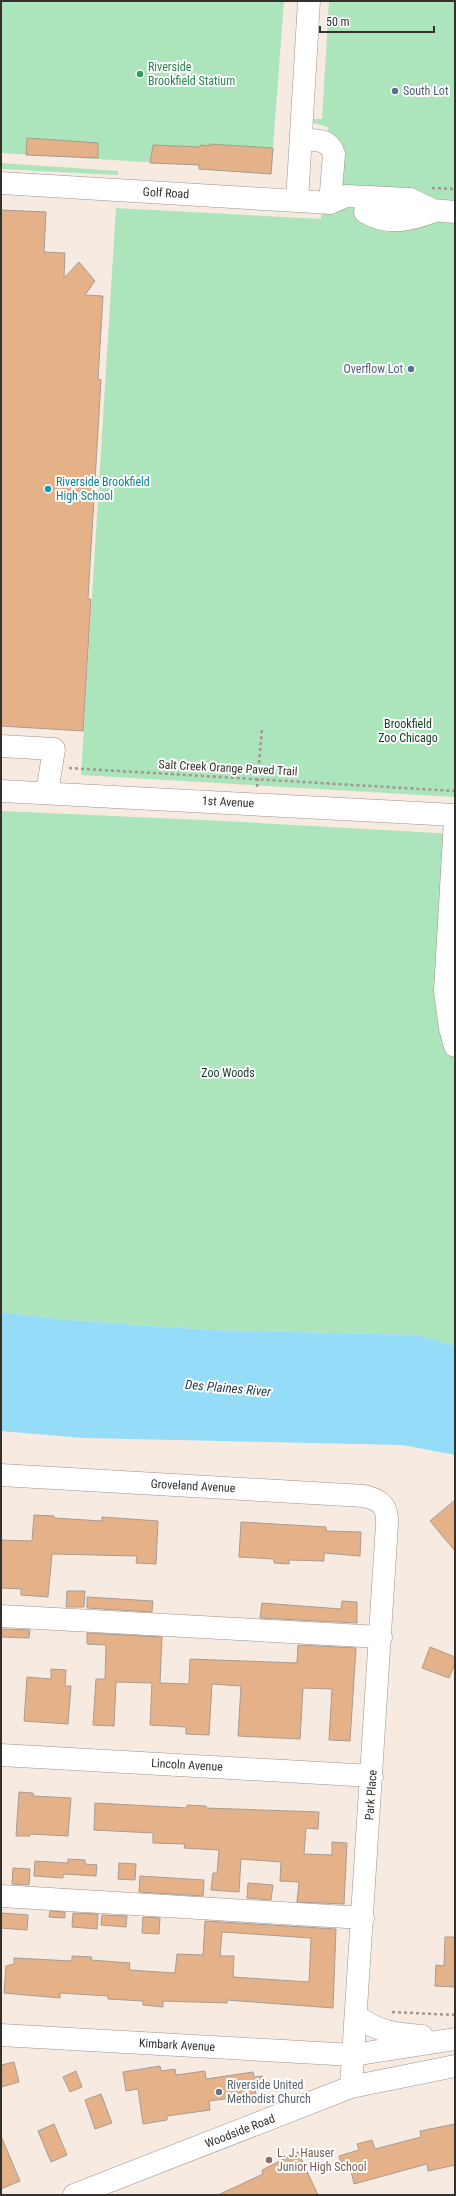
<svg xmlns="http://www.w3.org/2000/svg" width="456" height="2196" font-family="'Roboto Condensed',sans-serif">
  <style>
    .green { fill: #ace4bb }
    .water { fill: #95dcf8 }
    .building { fill: #e4b188; stroke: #a89c93; fill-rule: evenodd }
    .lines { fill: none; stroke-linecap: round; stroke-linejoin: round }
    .minor-casing { stroke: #9e9289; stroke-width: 23 }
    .major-casing { stroke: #9e9289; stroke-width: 23 }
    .path { stroke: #9f9790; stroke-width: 2.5; stroke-dasharray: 3 3; stroke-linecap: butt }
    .minor { stroke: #fff; stroke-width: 22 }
    .major { stroke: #fff; stroke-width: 22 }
    .leisure-dot { fill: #2e9e5b; stroke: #fff; stroke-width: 1.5 }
    .service-dot { fill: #5c6f8a; stroke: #fff; stroke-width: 1.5 }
    .culture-dot { fill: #0f9aa8; stroke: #fff; stroke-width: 1.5 }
    .worship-dot { fill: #6b7280; stroke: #fff; stroke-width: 1.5 }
    .education-dot { fill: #8d6e63; stroke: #fff; stroke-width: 1.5 }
    .labels { text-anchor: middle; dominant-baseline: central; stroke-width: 4; stroke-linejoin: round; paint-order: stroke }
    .leisure-label { font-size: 12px; fill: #27864d; stroke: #fff; text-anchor: start }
    .service-label { font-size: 12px; fill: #4e5e75; stroke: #fff; text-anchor: start }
    .street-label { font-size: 12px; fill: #34302c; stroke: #fff }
    .culture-label { font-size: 12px; fill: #0d838f; stroke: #fff; text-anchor: start }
    .park-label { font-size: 12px; fill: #123d22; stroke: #fff }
    .worship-label { font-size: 12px; fill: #5b616d; stroke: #fff; text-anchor: start }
    .education-label { font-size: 12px; fill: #785e54; stroke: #fff; text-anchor: start }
    .water-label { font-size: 13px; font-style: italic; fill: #1a3b47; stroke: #fff }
  </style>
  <rect width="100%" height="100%" fill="#f7ebe1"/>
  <path class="green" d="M1 1H284L271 174 199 169V165H193L1 153Z
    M329 1H455V797L81 775 116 208 321 219 328 127 310 122V119H322Z
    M1 163 118 171V175L1 169Z
    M1 811 225 821 455 834V1346L418 1335 209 1330 69 1320 1 1312Z"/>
  <path class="water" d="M1 1312 69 1320 209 1330 418 1335 455 1346V1455L403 1445 83 1438 1 1431Z"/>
  <path class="building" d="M27 138 98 143V158L26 155Z
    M209 144 273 148 271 174 199 169V165L150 163 153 145 200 147V145L210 146Z
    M1 210 46 212 44 252 65 253 64 278 79 262 95 281 85 295 103 296 98 379 101 380 88 599H91L83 731 1 726Z
    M455 1500V1551L430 1521Z
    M34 1515 54 1516V1518L102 1521V1517L158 1521 156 1564 136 1563 137 1556 52 1554 48 1597 21 1595V1589L1 1588V1540L32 1541Z
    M241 1522 326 1527V1531L361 1532 360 1556 324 1553V1561L289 1560V1564L274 1563V1559L239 1557Z
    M67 1591H85L84 1607H66Z
    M87 1597 153 1601 152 1612 87 1608Z
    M342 1601 357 1602V1623L260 1618 262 1603 341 1609Z
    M1 1629 30 1630 29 1638 1 1637Z
    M87 1633 162 1637 160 1683 189 1684 190 1659 297 1663 298 1645 356 1648 350 1741 329 1740 332 1689 303 1688 300 1739 238 1736 241 1686 212 1684 209 1735 186 1734V1727L150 1725 152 1683 116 1682 114 1726 93 1725 96 1679H105L106 1645 87 1644Z
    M430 1647 455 1657V1664L449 1678 422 1668Z
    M51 1669 66 1670 65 1686H71L68 1724 24 1721 27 1677 51 1679Z
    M19 1792 33 1793V1796L71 1798 68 1836 30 1834V1836H16Z
    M95 1803 187 1808V1805L206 1806V1808L319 1812 318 1829 306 1828 304 1854 332 1855V1842L347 1843 344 1904 297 1902 299 1882 280 1881 281 1862 241 1859 239 1892 211 1890 213 1873H217L219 1850 184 1848 185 1844 153 1843V1833L94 1830Z
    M68 1859 85 1860V1864L97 1865 96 1876 63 1874V1878L34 1876 35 1861 68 1863Z
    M119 1863 136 1864 135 1880 118 1879Z
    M13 1868 30 1869 29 1885 12 1884Z
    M140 1876 204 1880 203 1896 139 1892Z
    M248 1883 273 1885 271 1900 247 1898Z
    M50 1911 65 1912V1918L49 1917Z
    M1 1913 28 1915 27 1930 1 1928Z
    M73 1913 98 1914 97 1929 72 1927Z
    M102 1915 127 1916 126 1927 101 1925Z
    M143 1917 160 1918 159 1934 142 1933Z
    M205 1921 336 1929 333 2008 227 2000V2003L163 2001V2007L143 2005V2001L108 1999V1996L60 1993V1998L4 1993 6 1966 14 1964V1958L72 1961V1956L92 1957 91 1960 130 1963 129 1970 175 1973 177 1954 203 1955ZM222 1932 311 1938 309 1982 233 1977 234 1956H220Z
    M445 1937H455V1987L435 1986 436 1965 444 1966Z
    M14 2062 19 2082 1 2087V2065Z
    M160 2066 161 2071 175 2069 176 2075 205 2071 206 2079 253 2072 254 2077 262 2076 264 2089 255 2090 256 2095 209 2101 210 2110 167 2116V2120L143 2124 138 2089 126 2091 123 2072Z
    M76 2071 82 2087 70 2092 63 2077Z
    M101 2094 112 2123 95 2129 85 2100Z
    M54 2124 67 2155 51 2162 38 2131Z
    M455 2124V2165L428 2171 427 2164 354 2184 351 2171 343 2173 339 2156 359 2150 357 2144 372 2140 375 2149 421 2137 420 2131Z
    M1 2136 20 2181 1 2189Z
    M298 2152 318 2195H218L263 2174 262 2170Z"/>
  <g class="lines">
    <defs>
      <path id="minor" d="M301 140C315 140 329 138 334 154L330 203
        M1 183 330 203 346 196 410 199 435 211
        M297 201 309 1
        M420 209 455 212
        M365 212C388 226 411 220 435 211
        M1 746 54 749 47 793
        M455 820 445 991 450 1028 455 1046
        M1 1475 364 1496C381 1500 388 1506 387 1524L351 2087
        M1 1616 381 1637
        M1 1755 372 1776
        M1 1896 363 1918
        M356 2015C376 2032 396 2034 422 2036
        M1 2035 353 2055 455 2039
        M74 2195 351 2087 455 2066"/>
      <path id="major" d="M1 791 455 815"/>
    </defs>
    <use href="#minor" class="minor-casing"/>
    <use href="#major" class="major-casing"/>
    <path class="path" d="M432 188 455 189
      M69 768 455 791
      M257 787 262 728
      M392 2012 455 2015"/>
    <use href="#minor" class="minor"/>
    <use href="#major" class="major"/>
  </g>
  <circle class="leisure-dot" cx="140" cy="74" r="4"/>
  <g class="service-dot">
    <circle cx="395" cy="91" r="4"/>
    <circle cx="411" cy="369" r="4"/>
  </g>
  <circle class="culture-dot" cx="48" cy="489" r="4"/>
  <circle class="worship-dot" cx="219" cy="2092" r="4"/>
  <circle class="education-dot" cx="269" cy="2160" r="4"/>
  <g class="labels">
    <g class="leisure-label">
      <text x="148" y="67">Riverside<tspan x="148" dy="14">Brookfield Statium</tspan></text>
    </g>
    <g class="service-label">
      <text x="403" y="91">South Lot</text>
      <text x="403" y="369" text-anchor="end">Overflow Lot</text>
    </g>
    <g class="street-label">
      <text transform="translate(166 193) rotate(3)">Golf Road</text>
      <text transform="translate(228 768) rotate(3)">Salt Creek Orange Paved Trail</text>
      <text transform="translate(228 802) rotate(3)">1st Avenue</text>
      <text transform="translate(193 1486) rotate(3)">Groveland Avenue</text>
      <text transform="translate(187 1765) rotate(3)">Lincoln Avenue</text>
      <text transform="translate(371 1795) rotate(-86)">Park Place</text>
      <text transform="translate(177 2045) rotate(3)">Kimbark Avenue</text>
      <text transform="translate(240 2131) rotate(-21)">Woodside Road</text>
    </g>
    <g class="culture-label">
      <text x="56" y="482">Riverside Brookfield<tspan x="56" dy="14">High School</tspan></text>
    </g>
    <g class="park-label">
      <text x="408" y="724">Brookfield<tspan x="408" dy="14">Zoo Chicago</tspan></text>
      <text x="228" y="1073">Zoo Woods</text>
    </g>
    <g class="worship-label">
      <text x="227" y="2085">Riverside United<tspan x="227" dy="14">Methodist Church</tspan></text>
    </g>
    <g class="education-label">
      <text x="277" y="2153">L. J. Hauser<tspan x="277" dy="14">Junior High School</tspan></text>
    </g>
    <g class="water-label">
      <text transform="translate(228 1388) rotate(5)">Des Plaines River</text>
    </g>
  </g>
  <rect width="456" height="2196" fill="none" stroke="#34302c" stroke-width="4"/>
  <path d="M320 26v6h114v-6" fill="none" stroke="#34302c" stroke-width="2"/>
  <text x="326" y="26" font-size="12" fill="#34302c" stroke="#ffffff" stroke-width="3" paint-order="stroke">50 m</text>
</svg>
